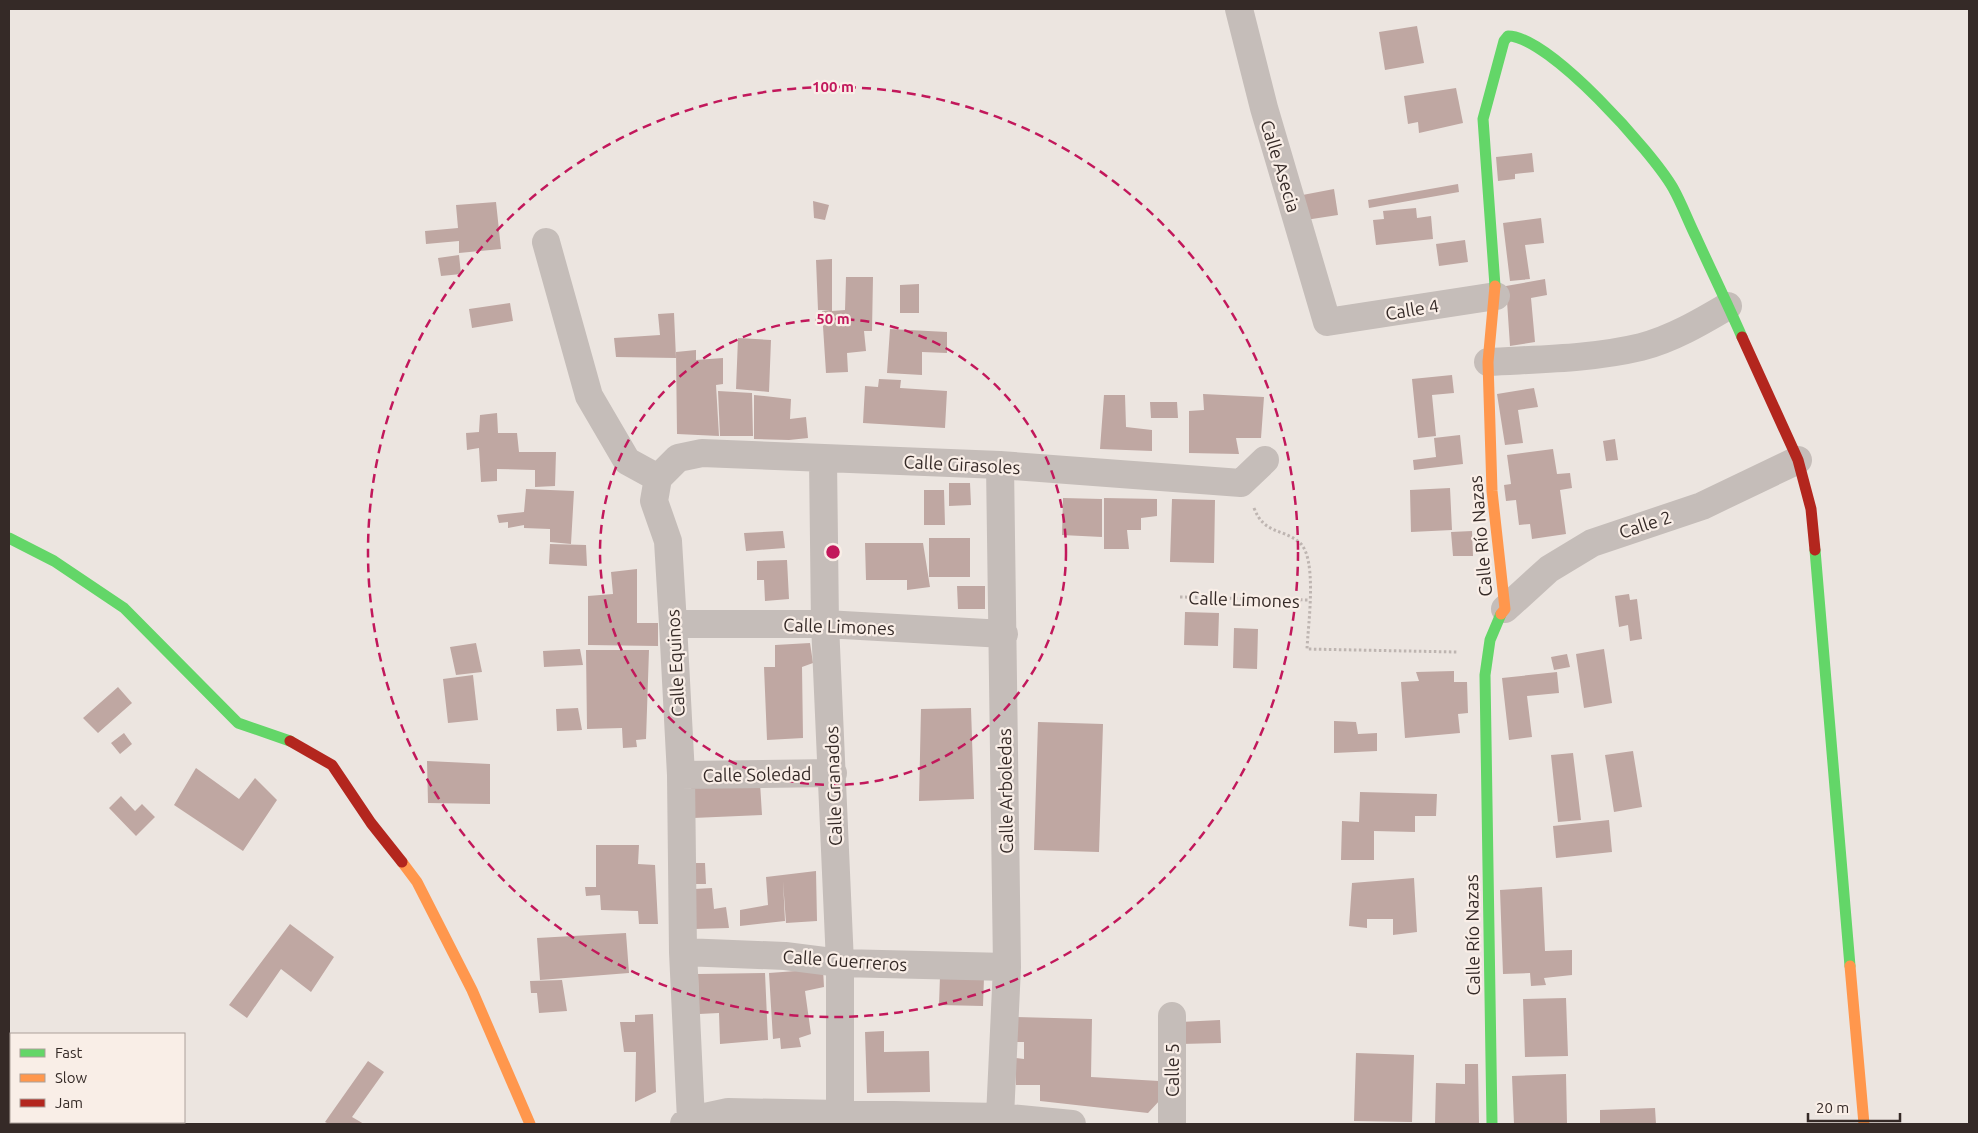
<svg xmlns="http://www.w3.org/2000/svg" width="1978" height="1133" font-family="Ubuntu,sans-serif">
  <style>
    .building { fill: #bfa7a2 }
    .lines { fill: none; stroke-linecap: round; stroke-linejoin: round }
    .path { stroke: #beb5b1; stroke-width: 3; stroke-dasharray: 2.5 2.5; stroke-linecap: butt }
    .street { stroke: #c5bdb9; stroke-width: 28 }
    .fast { stroke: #63d668; stroke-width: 11 }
    .slow { stroke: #ff974d; stroke-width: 11 }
    .jam { stroke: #b3261e; stroke-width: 11 }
    .ring { fill: none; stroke: #c2185b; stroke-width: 2.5; stroke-dasharray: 9 6 }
    .labels { text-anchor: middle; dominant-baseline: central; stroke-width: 4.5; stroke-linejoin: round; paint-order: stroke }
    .street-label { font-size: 18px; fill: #352a27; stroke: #f9eee7 }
    .centre { fill: #c2185b; stroke: #f9eee7; stroke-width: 2.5 }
    .ring-label { font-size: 15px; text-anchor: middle; font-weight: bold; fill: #c2185b; stroke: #f9eee7; stroke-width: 4.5; stroke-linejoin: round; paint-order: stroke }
  </style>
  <rect width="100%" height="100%" fill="#ece5e0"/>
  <path class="building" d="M1417 26 1424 63 1385 70 1379 32Z
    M1456 88 1463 123 1419 133 1418 122 1408 124 1404 96Z
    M1532 153 1534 172 1515 174V179L1498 181 1496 157Z
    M1458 184 1459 192 1369 208 1368 200Z
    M1334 189 1338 215 1299 221 1292 197Z
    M813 201 829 205 825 220 814 218Z
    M496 202 501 249 459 253V241L426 244 425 231 458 228 456 205Z
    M1416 208 1417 218 1431 216 1433 239 1376 245 1373 220 1384 219 1383 211Z
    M1541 218 1544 243 1525 245 1530 279 1510 281 1503 223Z
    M1465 240 1468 262 1439 266 1436 244Z
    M459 255 461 274 441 276 438 258Z
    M832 259V311L845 310 846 277H873L872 331H864L866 351 847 353 848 372 826 373 822 311 830 310H818L816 260Z
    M1545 279 1547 295 1531 298 1535 342 1510 346 1506 286Z
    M919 284V313H900V285Z
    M510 303 513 321 472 328 469 309Z
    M674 313 676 358 616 357 614 338 660 335 658 314Z
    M890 329 947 332V353L922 352V375L887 373Z
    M738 338 771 340 769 392 736 389Z
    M696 350V360L723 358V384L716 385 719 436 677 434 676 352Z
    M1452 375 1454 393 1432 395 1436 436 1418 438 1412 379Z
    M879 379 901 380 900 388 947 391 945 428 863 423 865 386 878 387Z
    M1534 388 1538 407 1518 410 1523 443 1505 445 1497 394Z
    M718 391 752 393 753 436H720Z
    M1203 394 1264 397 1261 438H1236L1239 454 1189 453V411L1204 410Z
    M754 395 791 399 790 419 806 417 808 438 789 440 754 439Z
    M1104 395H1125L1126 427 1152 430V451L1100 449Z
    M1150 402H1177L1178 418H1151Z
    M497 413 498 433H517L519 452H556L555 486 535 487V470L497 469V481L481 482 479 448 467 450 466 433 479 432 480 415Z
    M1460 435 1463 464 1414 470 1413 460 1436 457 1434 438Z
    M1615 439 1618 460 1606 461 1603 441Z
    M1553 449 1557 474 1570 473 1572 488 1560 490 1566 534 1532 539 1530 524 1519 525 1516 500 1506 501 1504 485 1511 484 1507 455Z
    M949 483H970L971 505 949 506Z
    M1450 488 1452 530 1411 532 1410 490Z
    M526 489 574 491 571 544 550 542V529L524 528V525L508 528V522L499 523 497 515 524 512Z
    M924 490H944L945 525H924Z
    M1063 498 1102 499V537L1062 535Z
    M1104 498 1157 499V516L1141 518V530H1127L1129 549H1104Z
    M1172 499 1215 500 1214 563 1170 562Z
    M783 531 785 548 746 551 744 533Z
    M1472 531 1473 556H1453L1451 532Z
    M929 538H970V577H929Z
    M865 543H923L930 587 907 590V580H866Z
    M550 544 586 545 587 566 549 564Z
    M787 560 789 599 765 601 764 580H757V561Z
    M637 569V623H658V646L588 645V596L613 594 611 572Z
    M957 586H985V609H958Z
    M1629 594 1630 600 1637 599 1642 639 1630 641 1628 625 1619 627 1615 596Z
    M1185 612 1219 613 1218 646 1184 645Z
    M1234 628 1258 629 1257 669 1233 668Z
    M476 643 482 672 456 675 450 647Z
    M810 643 813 663 802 667 803 738 767 740 764 667H775V645Z
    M580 649 583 665 544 667 543 651Z
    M1604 649 1612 703 1584 708 1576 654Z
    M586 650H649L646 739 636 740 637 747 623 748 622 728 587 729Z
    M1567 654 1570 667 1554 670 1551 657Z
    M1454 671V682H1467L1468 713 1458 714 1460 733 1405 738 1401 682 1419 681 1416 672Z
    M1557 672 1559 693 1527 696 1532 737 1509 740 1502 678Z
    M473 675 478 720 448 723 443 679Z
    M118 687 132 703 98 733 83 718Z
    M578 708 582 730 557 731 556 709Z
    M971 708 974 799 919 801 921 709Z
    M1334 721 1356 722 1358 734 1377 733V751L1334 753Z
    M1038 722 1103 724 1099 852 1034 850Z
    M124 733 132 744 120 754 111 743Z
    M1633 751 1642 807 1614 812 1605 755Z
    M1573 753 1581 820 1558 822 1551 755Z
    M427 761 490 764V804L428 803Z
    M196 768 239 799 255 778 277 800 243 851 174 805Z
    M760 783 762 815 693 818 691 786Z
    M1360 792 1437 794 1436 816H1415V832L1374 831V860H1341L1342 821 1359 822Z
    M121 796 135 811 142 804 155 817 136 836 109 808Z
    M1609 820 1612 852 1556 858 1553 826Z
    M596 845H639L638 864 655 865 658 924H639L638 911 601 910 600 895 586 896 585 887H596Z
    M693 863H705L706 884H693Z
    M816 871 817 921 786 923 783 881 785 921 740 926V910L768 905 766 877Z
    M1414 878 1417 932 1393 935V919H1367V928L1349 926 1352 883Z
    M1542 887 1545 951 1572 950V975L1544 978 1546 985 1531 986 1530 973 1503 974 1500 890Z
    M712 888 714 909 726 907 729 928 694 929V889Z
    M290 924 334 957 311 992 281 969 247 1018 229 1005Z
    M626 933 629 973 540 980 537 938Z
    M823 969 824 987 805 991 811 1034 799 1038 801 1047 781 1049 780 1038 773 1039 769 973Z
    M765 973 768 1040 720 1044 719 1013 699 1014 698 974Z
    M940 976 984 977 983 1006 939 1005Z
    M562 980 567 1011 539 1013 537 993H531L530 981Z
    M1566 998 1568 1056 1525 1057 1523 999Z
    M653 1014 656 1092 635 1102 636 1052H624L620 1022H635V1015Z
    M1016 1017 1092 1019 1091 1077 1159 1081 1161 1099 1148 1113 1040 1101V1085H1016L1015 1058 1024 1059V1042H1016Z
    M1220 1020 1221 1043 1181 1044 1180 1022Z
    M884 1031V1052L929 1051 930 1092 867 1093 865 1032Z
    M1356 1053 1414 1055 1412 1122 1354 1121Z
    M368 1061 384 1072 352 1117 364 1124H329L325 1122Z
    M1465 1064H1478L1479 1124H1435L1436 1083 1465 1084Z
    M1566 1074 1567 1124H1514L1512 1076Z
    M1655 1108 1656 1124H1600V1110Z"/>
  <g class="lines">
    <path class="path" d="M1254 508C1264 534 1281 528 1299 542 1318 557 1308 625 1307 649L1457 652
      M1180 597 1309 600"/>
    <path class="street" d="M1239 9 1264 108 1327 322 1496 296
      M546 242 589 396 627 461 658 478
      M1488 362C1539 359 1591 359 1641 347 1672 339 1701 322 1728 306
      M823 459 825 624 840 963V1114
      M1000 465 1007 967 1000 1117
      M658 478 654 501 668 541 673 624 681 775 683 952 691 1120
      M658 478 678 458 702 453 1000 465 1241 483 1265 460
      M1505 609 1549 569 1592 543 1702 506 1798 460
      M673 624H825L1004 634
      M681 775 833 773
      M683 952 785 956 840 963 1007 967
      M684 1124 691 1120 728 1112 1000 1117 1072 1124
      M1172 1124V1016"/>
    <path class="fast" d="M1495 286 1483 119 1504 41 1508 36C1549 36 1653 153 1673 188 1682 204 1688 221 1696 237 1711 270 1727 303 1742 337
      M9 538 54 561 124 608 238 723 290 741
      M1815 550 1850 966
      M1492 1124 1485 675 1490 640 1501 614"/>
    <path class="slow" d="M1495 286 1488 362 1492 491 1505 609 1501 614
      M402 862 417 882 472 990 530 1124
      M1850 966 1864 1124"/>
    <path class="jam" d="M1742 337 1798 460 1811 509 1815 550
      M290 741 332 765 371 823 402 862"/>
  </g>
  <g class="ring">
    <circle cx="833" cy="552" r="233"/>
    <circle cx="833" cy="552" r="465"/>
  </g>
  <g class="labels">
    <g class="street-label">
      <text transform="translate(1281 166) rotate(73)">Calle Asecia</text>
      <text transform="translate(1412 309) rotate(-9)">Calle 4</text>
      <text transform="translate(962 464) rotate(3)">Calle Girasoles</text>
      <text transform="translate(1645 524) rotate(-18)">Calle 2</text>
      <text transform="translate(1480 536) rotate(-95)">Calle Río Nazas</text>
      <text transform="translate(1244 599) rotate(2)">Calle Limones</text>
      <text transform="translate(839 626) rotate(2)">Calle Limones</text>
      <text transform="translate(675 663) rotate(-93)">Calle Equinos</text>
      <text transform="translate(757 774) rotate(-1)">Calle Soledad</text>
      <text transform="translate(833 786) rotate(-92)">Calle Granados</text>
      <text transform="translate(1005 791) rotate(-91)">Calle Arboledas</text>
      <text transform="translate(1472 935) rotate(-91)">Calle Río Nazas</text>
      <text transform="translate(845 960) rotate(4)">Calle Guerreros</text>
      <text transform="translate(1172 1070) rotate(-90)">Calle 5</text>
    </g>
  </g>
  <circle cx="833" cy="552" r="8" class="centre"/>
  <g class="ring-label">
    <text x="833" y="92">100 m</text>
    <text x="833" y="324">50 m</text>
  </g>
  <rect width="1978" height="1133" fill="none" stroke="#352a27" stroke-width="20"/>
  <rect x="10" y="1033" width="175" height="90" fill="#f9eee7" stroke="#aba09a"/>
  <rect x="20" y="1049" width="25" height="8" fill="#63d668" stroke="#aba09a"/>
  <text x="55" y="1058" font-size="15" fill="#352a27">Fast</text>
  <rect x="20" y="1074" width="25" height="8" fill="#ff974d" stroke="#aba09a"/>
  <text x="55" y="1083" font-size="15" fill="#352a27">Slow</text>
  <rect x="20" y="1099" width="25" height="8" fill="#b3261e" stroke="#aba09a"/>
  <text x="55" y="1108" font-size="15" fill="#352a27">Jam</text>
  <path d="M1808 1113v8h92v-8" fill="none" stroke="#352a27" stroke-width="2.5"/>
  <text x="1816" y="1113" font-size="15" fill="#352a27" stroke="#f9eee7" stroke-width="4" paint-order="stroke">20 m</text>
</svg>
